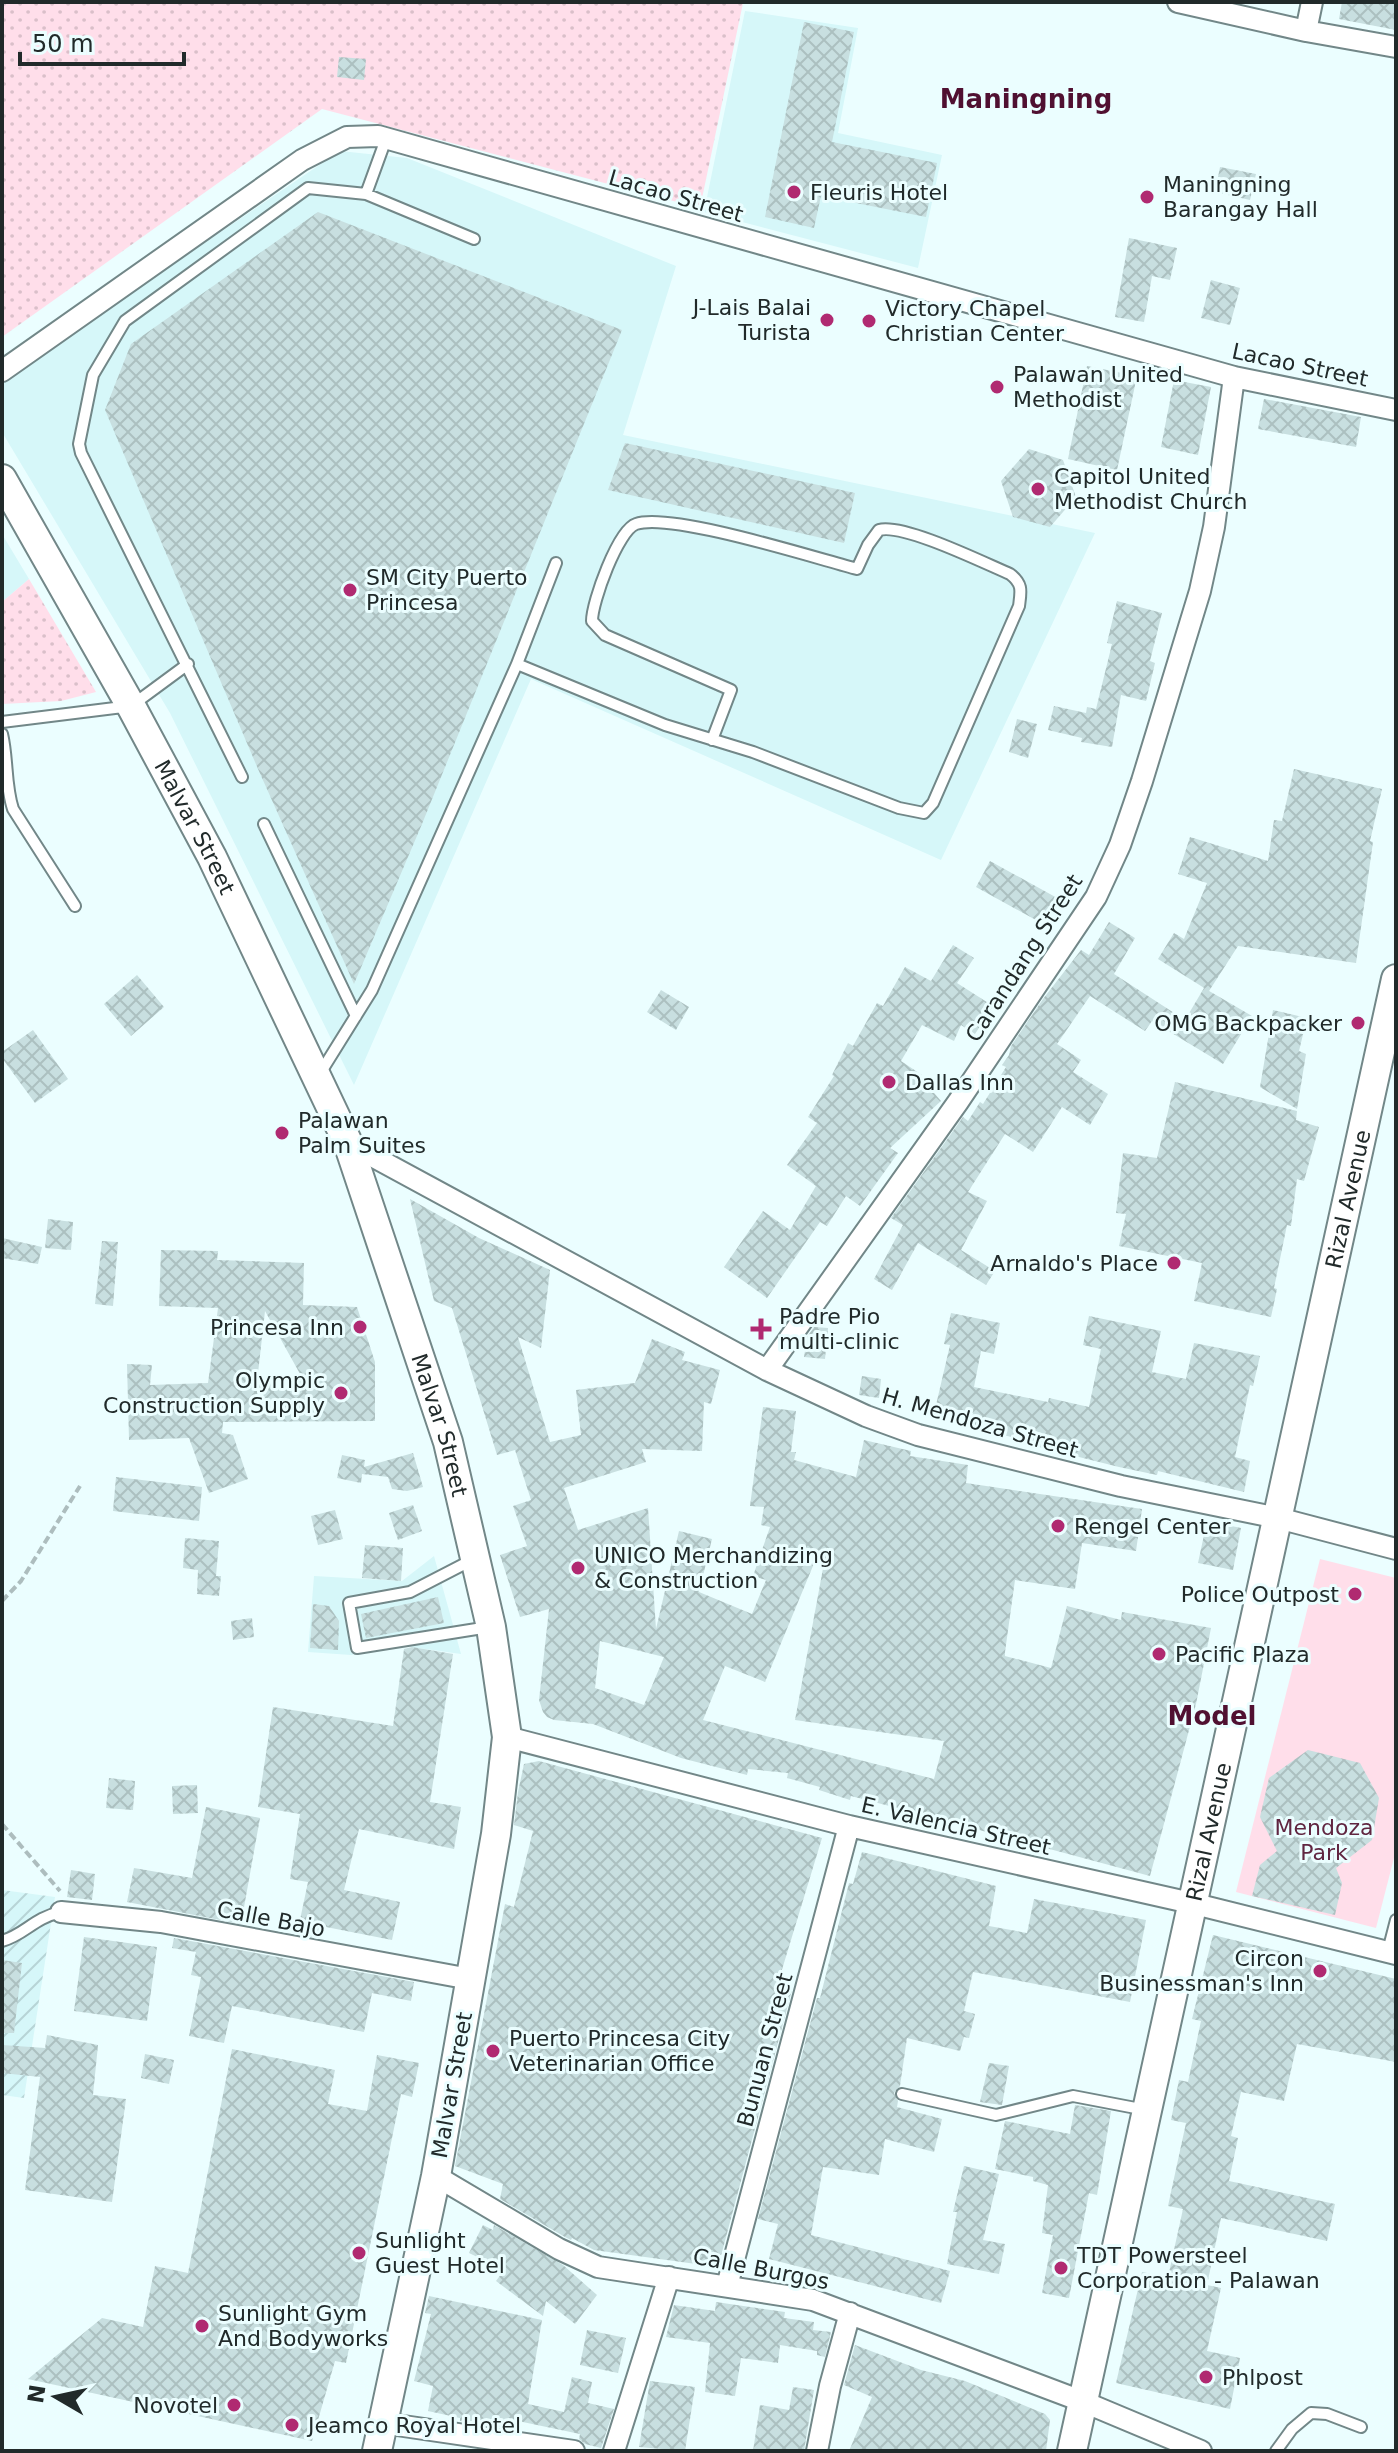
<svg xmlns="http://www.w3.org/2000/svg" width="1398" height="2453" font-family="'DejaVu Sans',sans-serif">
  <style>
    .built { fill: #d6f7f9 }
    .industrial { fill: url(#industrial-furrows) }
    .grass { fill: url(#grass-dots) }
    .park { fill: #ffdeea }
    .building { fill: url(#building-cross-hatch); fill-rule: evenodd }
    .lines { fill: none; stroke-linecap: round; stroke-linejoin: round }
    .lane-casing { stroke: #728788; stroke-width: 14 }
    .street-casing { stroke: #728788; stroke-width: 24 }
    .secondary-casing { stroke: #728788; stroke-width: 32 }
    .path { stroke: #adbdbe; stroke-width: 4; stroke-dasharray: 8 4; stroke-linecap: butt }
    .lane { stroke: #fff; stroke-width: 10 }
    .street { stroke: #fff; stroke-width: 20 }
    .secondary { stroke: #fff; stroke-width: 28 }
    .poi-dot { fill: #b02a71; stroke: #ebfeff; stroke-width: 3 }
    .labels { text-anchor: middle; dominant-baseline: central; stroke-width: 6; stroke-linejoin: round; paint-order: stroke }
    .poi-label { font-size: 22px; fill: #212a2a; stroke: #ebfeff; text-anchor: start }
    .street-label { font-size: 22px; fill: #212a2a; stroke: #ebfeff }
    .park-label { font-size: 22px; fill: #602641; stroke: #ebfeff }
    .quarter-label { font-size: 26px; font-weight: bold; fill: #501031; stroke: #ebfeff }
  </style>
  <defs>
    <pattern id="industrial-furrows" width="10" height="10" patternUnits="userSpaceOnUse" patternTransform="scale(2)"><rect width="10" height="10" fill="#d6f7f9"/><path d="M-1 1l2-2M0 10L10 0M9 11l2-2" fill="none" stroke="#b7d4d6"/></pattern>
    <pattern id="grass-dots" width="8" height="8" patternUnits="userSpaceOnUse" patternTransform="scale(2)"><rect width="8" height="8" fill="#ffdeea"/><path d="M2 2h.1M6 6h.1" fill="none" stroke="#dabfc9" stroke-width="1.8" stroke-linecap="round"/></pattern>
    <pattern id="building-cross-hatch" width="8" height="8" patternUnits="userSpaceOnUse" patternTransform="scale(2)"><rect width="8" height="8" fill="#c8dfe0"/><path d="M0 0l8 8M0 8l8-8" fill="none" stroke="#acc0c0"/></pattern>
  </defs>
  <rect width="100%" height="100%" fill="#ebfeff"/>
  <path class="built" d="M745 11 858 28 838 133 942 155 918 268 704 212Z
    M340 151 407 158 676 266 623 435 1095 533 941 860 531 679 354 1085 170 713 2 432V380Z
    M2 534 29 579 2 602Z
    M434 1556 461 1654 404 1646 351 1655 308 1652 314 1576 402 1581Z"/>
  <path class="industrial" d="M2 1890 55 1897 24 2098 2 2095Z"/>
  <path class="grass" d="M2 2H739L743 3 700 208 322 109 2 337Z
    M29 579 96 692 61 701 2 704V602Z"/>
  <path class="park" d="M1320 1559 1396 1578V1850L1376 1928 1236 1892Z"/>
  <path class="building" d="M1342 2H1396V30L1339 19Z
    M804 22 854 32 832 142 937 163 926 217 821 196 814 228 765 217Z
    M339 57 366 59 364 80 337 77Z
    M1220 167 1256 174 1250 200 1215 192Z
    M318 212 622 330 422 824 354 984 258 769 105 410 131 344Z
    M1129 238 1177 248 1170 280 1152 276 1144 322 1115 317Z
    M1211 280 1240 288 1230 325 1201 318Z
    M1087 366 1137 376 1117 470 1068 459Z
    M1174 380 1211 387 1198 455 1161 447Z
    M1264 399 1361 417 1356 447 1258 429Z
    M625 443 855 493 844 543 608 490Z
    M1029 449 1063 460 1076 497 1050 527 1013 517 1001 481Z
    M1117 601 1162 613 1150 661 1155 663 1146 701 1121 695 1112 747 1081 742 1082 738 1048 730 1054 706 1086 713 1087 707 1096 709 1112 644 1107 643Z
    M1017 719 1037 724 1028 758 1009 752Z
    M1294 769 1382 789 1370 841 1373 842 1356 963 1238 946 1209 991 1158 959 1174 933 1184 939 1207 883 1178 874 1190 837 1268 861 1274 820 1282 821Z
    M990 861 1059 899 1045 925 976 887Z
    M1109 922 1135 938 1114 974 1185 1020 1204 988 1252 1016 1223 1064 1152 1021 1145 1031 1090 996 1057 1044 1081 1060 1073 1072 1108 1094 1090 1125 1062 1107 1033 1152 1005 1134 968 1192 987 1201 961 1250 995 1271 986 1285 918 1243 892 1290 874 1279 903 1225 891 1218 963 1117 968 1121 980 1102 983 1104 1006 1067 1002 1065 1009 1055 1011 1046 1043 999 1081 950 1089 955Z
    M953 945 974 958 957 983 993 1006 975 1034 961 1025 954 1041 922 1025 901 1061 922 1075 920 1077 941 1101 890 1148 898 1153 860 1206 846 1196 827 1226 820 1222 767 1298 724 1267 763 1211 790 1230 816 1186 787 1165 817 1123 808 1117 834 1076 832 1075 848 1043 853 1046 877 1003 883 1006 905 967 931 981Z
    M137 975 164 1007 131 1036 104 1004Z
    M661 990 689 1007 676 1030 647 1012Z
    M1273 1010 1307 1018 1299 1051 1306 1054 1297 1109 1260 1087Z
    M33 1030 68 1079 35 1103 2 1058V1052Z
    M1175 1082 1297 1111 1296 1120 1319 1127 1304 1181 1297 1179 1291 1226 1287 1225 1274 1288 1277 1289 1271 1317 1194 1301 1202 1263 1119 1246 1126 1214 1116 1213 1123 1153 1157 1158Z
    M410 1199 479 1238 550 1270 541 1348 518 1337 550 1442 581 1435 576 1390 635 1383 652 1339 685 1352 682 1360 720 1370 711 1404 704 1402 702 1451 642 1449 646 1462 564 1488 578 1530 648 1508 656 1629 679 1531 712 1539 699 1592 752 1614 766 1580 753 1576 770 1527 761 1525 764 1507 750 1506 763 1407 796 1411 791 1452H796L794 1460 856 1477 864 1440 911 1451 910 1456 968 1465 966 1483 1142 1509 1136 1551 1082 1543 1075 1589 1015 1580 1005 1652V1656L1051 1668 1067 1606 1121 1620 1122 1612 1211 1628 1196 1704 1150 1876 920 1814 851 1796 850 1800 819 1790 820 1787 787 1778 788 1773 748 1769 747 1775 681 1758 593 1724 554 1720 547 1717 543 1712 539 1700 549 1609 520 1617 500 1555 527 1546 513 1506 531 1500 515 1450 497 1455 452 1308 434 1301ZM815 1561 824 1563 795 1720 944 1741 934 1779 703 1720 725 1666 765 1682ZM600 1641 664 1657 644 1705 595 1688Z
    M48 1219 73 1222 71 1250 45 1248Z
    M2 1238 42 1247 38 1264 2 1258Z
    M102 1241 118 1242 113 1306 95 1304Z
    M161 1250 218 1251 217 1260 304 1263 303 1305 357 1307 375 1362V1421L223 1422 222 1433 233 1435 248 1479 209 1493 189 1438 129 1440 127 1364 152 1365 150 1385 208 1383 218 1308 159 1306ZM265 1311 304 1381 257 1382Z
    M951 1313 1000 1323 994 1354 981 1351 974 1387 1048 1402 1049 1398 1089 1407 1101 1349 1083 1345 1089 1316 1161 1331 1152 1372 1186 1379 1194 1343 1260 1356 1253 1386 1250 1385 1235 1457 1250 1461 1244 1492 1158 1471 1157 1475 1119 1467 1039 1447 1040 1443 969 1428 973 1413 936 1405 950 1345 944 1344Z
    M814 1327 828 1328 825 1359 804 1357 807 1337Z
    M862 1376 881 1379 879 1398 859 1395Z
    M413 1453 423 1487 407 1491 392 1489 388 1477 362 1474 361 1483 337 1478 342 1455 365 1460 364 1467Z
    M116 1477 202 1487 199 1521 113 1511Z
    M413 1505 422 1531 398 1540 389 1513Z
    M335 1510 343 1539 318 1545 311 1516Z
    M1207 1521 1241 1528 1233 1570 1198 1563Z
    M185 1538 219 1541 216 1576H221L219 1596 197 1594 198 1570 183 1568Z
    M365 1545 403 1548 401 1581 362 1578Z
    M438 1597 444 1623 366 1638 361 1614Z
    M313 1604 329 1606 339 1621 338 1650 310 1648Z
    M252 1618 254 1637 233 1640 231 1621Z
    M412 1647 453 1654 430 1802 461 1807 454 1849 359 1829 344 1890 400 1902 392 1940 321 1926 319 1938 297 1934 308 1882 290 1879 300 1814 258 1807 273 1707 393 1726 404 1649Z
    M1308 1750 1360 1763 1379 1798 1372 1840 1336 1868 1342 1883 1335 1915 1252 1896 1260 1865 1277 1851 1260 1817 1269 1778Z
    M539 1761 822 1838 777 1986 792 1990 718 2267 594 2250 572 2238 571 2240 565 2237 500 2199 503 2184 455 2166 505 1904 514 1907 533 1831 514 1825 518 1792 524 1764Z
    M109 1778 135 1781 133 1810 106 1808Z
    M197 1785 198 1813 173 1814 172 1786Z
    M206 1807 260 1818 241 1924 127 1902 134 1868 192 1878Z
    M862 1852 996 1886 989 1926 1027 1933 1034 1899 1146 1920 1130 2002 973 1972 964 2011 975 2014 969 2038 964 2037 960 2051 907 2038 900 2086 894 2093 898 2101 897 2107 942 2119 934 2152 885 2139 879 2175 823 2167 811 2235 950 2271 941 2303 769 2259 778 2224 758 2219 817 1998H820L849 1883 853 1884Z
    M71 1870 95 1874 92 1900 67 1897Z
    M1213 1935 1396 1979V2062L1297 2044 1284 2101 1241 2092 1231 2136 1238 2138 1229 2181 1335 2204 1327 2241 1221 2218 1207 2285 1221 2288 1207 2351 1240 2358 1230 2409 1116 2383 1142 2272 1168 2277 1183 2209 1168 2206 1186 2123 1171 2120 1179 2080 1188 2082 1201 2021 1192 2019Z
    M84 1937 157 1947 147 2021 74 2011Z
    M174 1938 414 1982 411 2001 372 1993 364 2032 232 2006 224 2043 189 2036 201 1977 191 1975 196 1952 172 1948Z
    M2 1960 22 1963 14 2033H2Z
    M47 2035 98 2045 93 2095 126 2099 112 2202 25 2190 40 2077 2 2073V2045L45 2048Z
    M232 2049 335 2070 328 2104 367 2111 377 2055 419 2063 412 2097 401 2094 346 2363 335 2361 312 2441 28 2379 102 2318 143 2327 155 2266 188 2273Z
    M145 2054 174 2060 169 2084 141 2078Z
    M989 2063 1009 2066 1002 2105 980 2102Z
    M1075 2105 1111 2111 1097 2195 1089 2193 1069 2298 1042 2293 1053 2235 1042 2233 1048 2185 1033 2181V2177L995 2169 1005 2121 1070 2134Z
    M964 2166 999 2174 983 2240 1005 2244 999 2274 947 2264 957 2212H953Z
    M483 2225 493 2230 494 2225 563 2265 597 2295 575 2324 546 2301 543 2316 496 2281 504 2270 469 2253Z
    M429 2296 542 2320 528 2404 564 2412 572 2377 592 2382 588 2403 614 2409 601 2448 585 2444 579 2439 580 2434 518 2421V2430L460 2421V2418L428 2411 433 2386 414 2381 431 2314 425 2313Z
    M716 2302 785 2312 784 2318 814 2322 813 2330 831 2332 825 2357 817 2355V2351L780 2345 778 2363 741 2358 735 2396 705 2392 710 2343 666 2337 674 2305 715 2311Z
    M587 2330 626 2338 618 2373 580 2365Z
    M855 2345 921 2370 965 2381 1045 2414 1050 2420 1046 2451H849L872 2397 844 2385Z
    M650 2381 695 2387 685 2451 639 2447Z
    M793 2387 814 2390 804 2451H753L760 2405 789 2410Z"/>
  <g class="lines">
    <defs>
      <path id="lane" d="M366 194 386 139
        M517 664 665 725 753 752 899 808 924 813 933 803 1019 606C1021 591 1023 584 1010 574 984 563 903 523 879 530L868 545 857 569C815 558 671 512 636 524 618 530 592 602 592 621L605 635 731 690 712 740
        M2 722 131 706 188 664
        M2 734C8 759 5 785 13 809L75 906
        M242 777 81 453 79 444 93 375 125 321 308 188 366 194 474 239
        M264 824 356 1016
        M319 1075 372 990 517 664 556 563
        M472 1560 410 1592 349 1603 357 1648 489 1627
        M2 1941C26 1934 33 1918 61 1912
        M1388 1951 1396 1920
        M902 2094 996 2115 1073 2096 1146 2110
        M1276 2451 1292 2429 1311 2413 1327 2414 1361 2427"/>
      <path id="street" d="M1178 2 1306 31 1396 47
        M1306 31 1312 2
        M2 371 302 160 347 137 378 136 1234 377 1396 410
        M348 1143 767 1370 866 1416 918 1435 1121 1486 1278 1518 1396 1549
        M767 1370 958 1102 1096 897 1120 845 1142 781 1200 591 1214 527 1234 377
        M507 1737 849 1826 1191 1903 1396 1954
        M61 1912 161 1922 470 1979
        M436 2176 559 2249 598 2267 813 2300 1084 2402 1201 2451
        M727 2286 849 1826
        M383 2423 574 2451
        M614 2451 669 2277
        M817 2451 830 2386 850 2313"/>
      <g id="secondary">
        <path id="s1" d="M2 479 131 706 212 857 348 1143 448 1442 491 1627 507 1737 496 1834 436 2176 377 2451"/>
        <path id="s2" d="M1072 2451 1396 979"/>
      </g>
    </defs>
    <use href="#lane" class="lane-casing"/>
    <use href="#street" class="street-casing"/>
    <use href="#secondary" class="secondary-casing"/>
    <path class="path" d="M2 1601 21 1581 80 1486
      M2 1824 60 1891"/>
    <use href="#lane" class="lane"/>
    <use href="#street" class="street"/>
    <use href="#secondary" class="secondary"/>
  </g>
  <g class="poi-dot">
    <circle cx="794" cy="192" r="8"/>
    <circle cx="1147" cy="197" r="8"/>
    <circle cx="827" cy="320" r="8"/>
    <circle cx="869" cy="321" r="8"/>
    <circle cx="997" cy="387" r="8"/>
    <circle cx="1038" cy="489" r="8"/>
    <circle cx="350" cy="590" r="8"/>
    <circle cx="1358" cy="1023" r="8"/>
    <circle cx="889" cy="1082" r="8"/>
    <circle cx="282" cy="1133" r="8"/>
    <circle cx="1174" cy="1263" r="8"/>
    <circle cx="360" cy="1327" r="8"/>
    <path d="M757 1317h8v8h8v8h-8v8h-8v-8h-8v-8h8z"/>
    <circle cx="341" cy="1393" r="8"/>
    <circle cx="1058" cy="1526" r="8"/>
    <circle cx="578" cy="1568" r="8"/>
    <circle cx="1355" cy="1594" r="8"/>
    <circle cx="1159" cy="1654" r="8"/>
    <circle cx="1320" cy="1971" r="8"/>
    <circle cx="493" cy="2051" r="8"/>
    <circle cx="359" cy="2253" r="8"/>
    <circle cx="1061" cy="2268" r="8"/>
    <circle cx="202" cy="2326" r="8"/>
    <circle cx="1206" cy="2377" r="8"/>
    <circle cx="234" cy="2405" r="8"/>
    <circle cx="292" cy="2425" r="8"/>
  </g>
  <g class="labels">
    <g class="poi-label">
      <text x="1163" y="184">Maningning<tspan x="1163" dy="25">Barangay Hall</tspan></text>
      <text x="810" y="192">Fleuris Hotel</text>
      <text x="811" y="307" text-anchor="end">J-Lais Balai<tspan x="811" dy="25">Turista</tspan></text>
      <text x="885" y="308">Victory Chapel<tspan x="885" dy="25">Christian Center</tspan></text>
      <text x="1013" y="374">Palawan United<tspan x="1013" dy="25">Methodist</tspan></text>
      <text x="1054" y="476">Capitol United<tspan x="1054" dy="25">Methodist Church</tspan></text>
      <text x="366" y="577">SM City Puerto<tspan x="366" dy="25">Princesa</tspan></text>
      <text x="1342" y="1023" text-anchor="end">OMG Backpacker</text>
      <text x="905" y="1082">Dallas Inn</text>
      <text x="298" y="1120">Palawan<tspan x="298" dy="25">Palm Suites</tspan></text>
      <text x="1158" y="1263" text-anchor="end">Arnaldo's Place</text>
      <text x="779" y="1316">Padre Pio<tspan x="779" dy="25">multi-clinic</tspan></text>
      <text x="344" y="1327" text-anchor="end">Princesa Inn</text>
      <text x="325" y="1380" text-anchor="end">Olympic<tspan x="325" dy="25">Construction Supply</tspan></text>
      <text x="1074" y="1526">Rengel Center</text>
      <text x="594" y="1555">UNICO Merchandizing<tspan x="594" dy="25">&amp; Construction</tspan></text>
      <text x="1339" y="1594" text-anchor="end">Police Outpost</text>
      <text x="1175" y="1654">Pacific Plaza</text>
      <text x="1304" y="1958" text-anchor="end">Circon<tspan x="1304" dy="25">Businessman's Inn</tspan></text>
      <text x="509" y="2038">Puerto Princesa City<tspan x="509" dy="25">Veterinarian Office</tspan></text>
      <text x="375" y="2240">Sunlight<tspan x="375" dy="25">Guest Hotel</tspan></text>
      <text x="1077" y="2255">TDT Powersteel<tspan x="1077" dy="25">Corporation - Palawan</tspan></text>
      <text x="218" y="2313">Sunlight Gym<tspan x="218" dy="25">And Bodyworks</tspan></text>
      <text x="1222" y="2377">Phlpost</text>
      <text x="218" y="2405" text-anchor="end">Novotel</text>
      <text x="308" y="2425">Jeamco Royal Hotel</text>
    </g>
    <g class="street-label">
      <text transform="translate(676 196) rotate(16)">Lacao Street</text>
      <text transform="translate(1300 365) rotate(12)">Lacao Street</text>
      <text stroke="none"><textPath href="#s1" startOffset="398">Malvar Street</textPath></text>
      <text transform="translate(1024 958) rotate(-57)">Carandang Street</text>
      <text stroke="none"><textPath href="#s2" startOffset="1282">Rizal Avenue</textPath></text>
      <text transform="translate(980 1423) rotate(16)">H. Mendoza Street</text>
      <text stroke="none"><textPath href="#s1" startOffset="1046">Malvar Street</textPath></text>
      <text transform="translate(956 1826) rotate(13)">E. Valencia Street</text>
      <text stroke="none"><textPath href="#s2" startOffset="634">Rizal Avenue</textPath></text>
      <text transform="translate(271 1919) rotate(11)">Calle Bajo</text>
      <text transform="translate(765 2050) rotate(-75)">Bunuan Street</text>
      <text transform="translate(452 2085) rotate(-80)">Malvar Street</text>
      <text transform="translate(761 2269) rotate(11)">Calle Burgos</text>
    </g>
    <g class="park-label">
      <text x="1324" y="1827">Mendoza<tspan x="1324" dy="25">Park</tspan></text>
    </g>
    <g class="quarter-label">
      <text x="1026" y="99">Maningning</text>
      <text x="1212" y="1716">Model</text>
    </g>
  </g>
  <rect width="1398" height="2453" fill="none" stroke="#212a2a" stroke-width="8"/>
  <g transform="translate(56 2397) rotate(279)" stroke="#ebfeff" stroke-width="6" paint-order="stroke">
  <path d="M0-6L14 30L0 20L-14 30Z" fill="#212a2a"/>
  <text y="-12" font-size="22" font-weight="bold" text-anchor="middle" fill="#212a2a">N</text>
  </g>
  <path d="M20 52v12h164v-12" fill="none" stroke="#212a2a" stroke-width="4"/>
  <text x="32" y="52" font-size="24" fill="#212a2a" stroke="#ebfeff" stroke-width="6" paint-order="stroke">50 m</text>
</svg>
